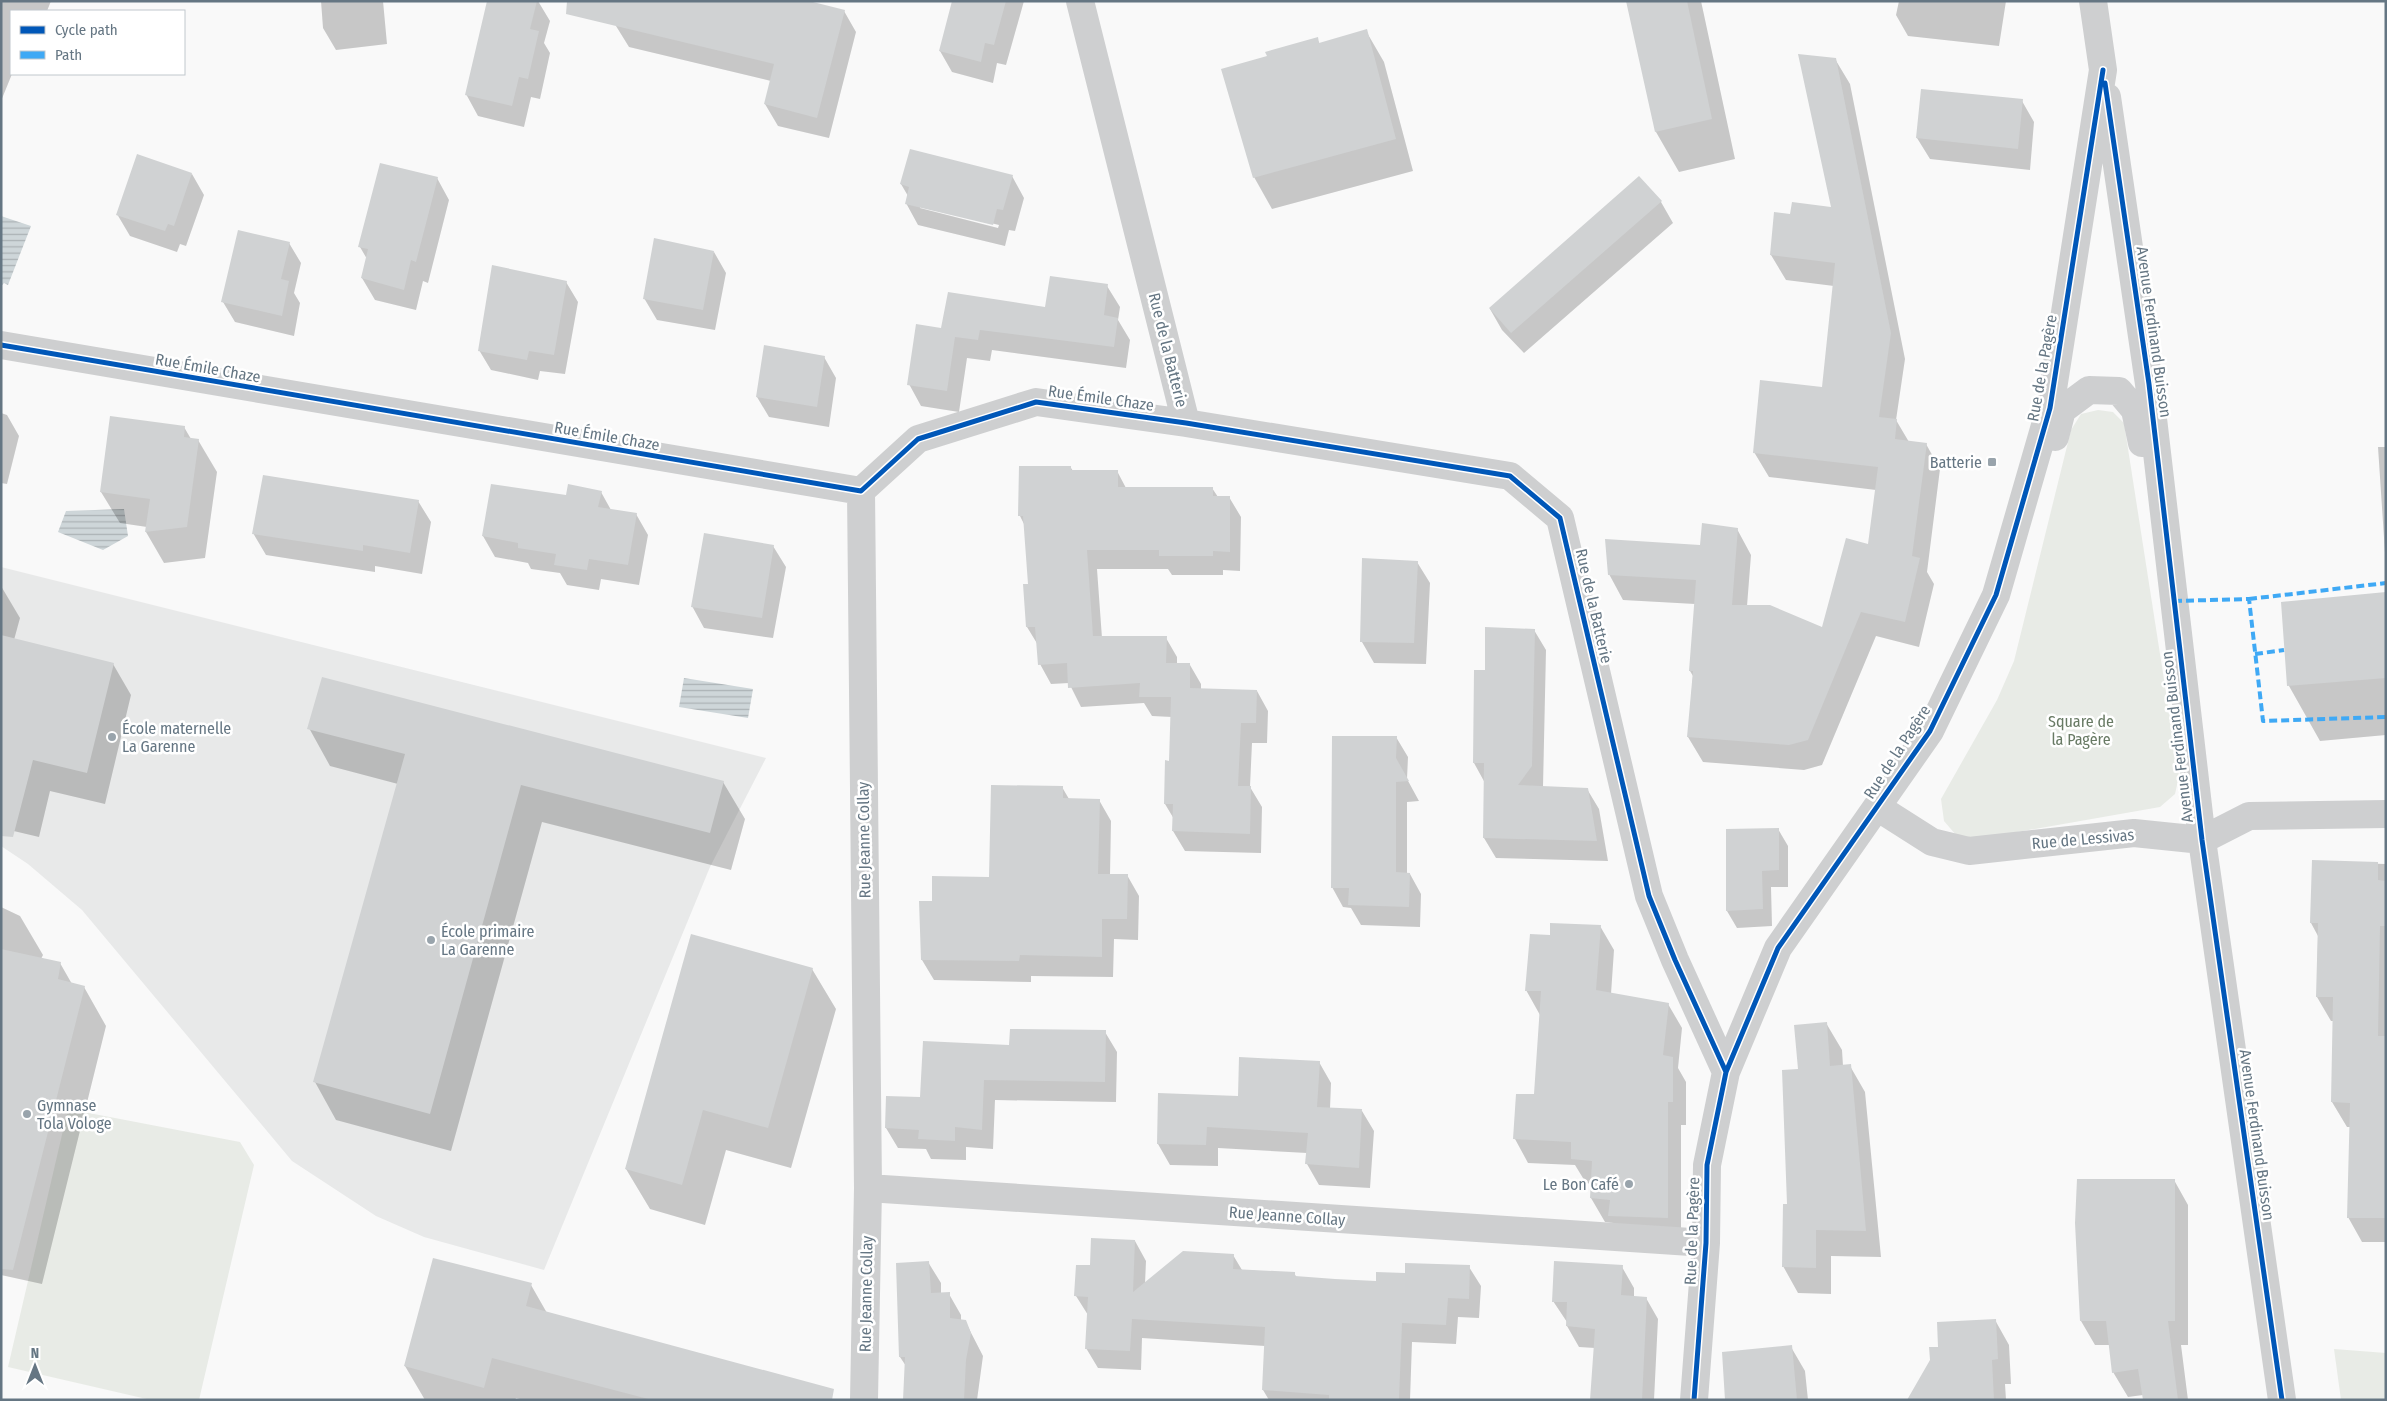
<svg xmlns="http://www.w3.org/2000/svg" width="2387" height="1401" font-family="'Fira Sans Condensed',sans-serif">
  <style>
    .built { fill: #e8e9e9 }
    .green { fill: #e8ebe6 }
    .water { fill: url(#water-rules) }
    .shadow { fill: #0003; fill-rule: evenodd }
    .building { fill: #d0d2d3 }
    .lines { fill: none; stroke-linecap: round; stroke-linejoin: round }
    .minor { stroke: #cecfd0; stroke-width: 28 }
    .quiet { stroke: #3fa9f5; stroke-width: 4; stroke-dasharray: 8 4; stroke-linecap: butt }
    .cycleway-casing { stroke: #fff; stroke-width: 8 }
    .cycleway { stroke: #0057b8; stroke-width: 5 }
    .poi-dot { fill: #99a4ac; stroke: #fff; stroke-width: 2 }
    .labels { text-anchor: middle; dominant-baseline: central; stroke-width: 5; stroke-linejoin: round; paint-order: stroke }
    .street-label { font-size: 16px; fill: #657683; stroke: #fff }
    .poi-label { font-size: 16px; fill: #657683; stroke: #fff; text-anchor: start }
    .park-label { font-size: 16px; fill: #687a64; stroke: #fff }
  </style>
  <defs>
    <pattern id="water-rules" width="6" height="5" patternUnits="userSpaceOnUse" patternTransform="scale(1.25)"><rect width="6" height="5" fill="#ced6d9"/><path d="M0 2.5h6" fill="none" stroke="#abb2b5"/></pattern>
  </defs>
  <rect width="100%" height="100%" fill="#f9f9f9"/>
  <path class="built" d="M1 567 766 758 710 867 544 1270 424 1237 376 1216 292 1161 82 910 28 864 1 846Z"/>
  <path class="green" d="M2098 410 2113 412 2124 423 2179 776 2175 794 2160 807 1977 839 1956 835 1944 821 1941 799 1997 700 2014 661 2071 430 2081 414Z
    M68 1109 240 1142 254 1165 199 1400H151L8 1367Z
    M2334 1349 2386 1353V1400H2341Z"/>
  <path class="water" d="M1 216 31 226 8 285 4 283 1 286Z
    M124 509 128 536 103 550 58 532 66 511Z
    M684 678 753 689 748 718 679 707Z"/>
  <path class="shadow" d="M1 1H51L47 11H11L12 74 1 101Z
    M321 1H383L387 44 336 50 323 28Z
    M488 1H538L550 21 544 43 550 53 540 99 531 97 524 127 478 116 466 94Z
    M954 1H1024L1006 65 997 63 993 83 952 72 940 51Z
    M1628 1H1701L1735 159 1679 172 1656 132Z
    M1899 1H2006L1999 46 1908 36 1896 15Z
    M844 11 856 32 829 138 778 126 765 104 771 81 629 47 616 26Z
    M1366 31 1384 62 1413 171 1272 209 1254 177 1268 57 1317 39 1320 44Z
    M1835 59 1850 84 1905 359 1896 420 1909 442 1926 444 1940 469 1927 572 1934 584 1919 647 1876 636 1822 765 1804 770 1703 762 1688 737 1693 676 1690 671 1695 604 1623 600 1609 574 1701 547 1737 529 1751 555 1747 606 1823 629 1869 545 1876 490 1769 477 1754 452 1823 389 1834 286 1786 280 1771 255 1791 215 1833 208Z
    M2022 101 2034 122 2030 170 1930 159 1917 138Z
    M192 174 204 195 186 246 180 244 177 252 130 236 117 214Z
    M1012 176 1024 198 1015 231 1009 230 1005 246 918 225 906 203 908 196 901 184ZM920 206 999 225 998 228 920 208Z
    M437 178 449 200 428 283 423 281 416 310 375 300 362 278 367 259 360 247Z
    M1638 178 1661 202 1673 223 1524 353 1502 330 1490 309Z
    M289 243 301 263 294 293 300 303 294 336 235 322 223 302Z
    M714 252 726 273 715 330 657 320 644 298Z
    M566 282 578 302 565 374 540 371 538 380 491 370 479 350Z
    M1107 286 1120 307 1118 320 1130 340 1126 368 992 350 990 361 967 358 959 412 921 406 909 384 942 329 1046 308Z
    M824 357 836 378 829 427 769 417 757 397Z
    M1 413 7 415 19 436 7 484 1 483Z
    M184 427 191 439 198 440 217 472 205 558 164 563 146 532 147 527 120 523 101 492Z
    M2378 447H2386V568Z
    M1020 468H1071L1073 471H1117L1126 488H1212L1218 497H1229L1241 517 1240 571 1223 570V575H1172L1168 569H1097L1102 638H1166L1177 657V665H1190L1201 684V689L1257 691 1268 711 1267 743H1252L1250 787 1262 807 1261 853 1185 851 1173 831 1174 819 1165 804 1170 762 1172 717 1152 716 1144 703 1081 707 1069 683 1051 684 1040 664 1038 645 1027 627 1029 585 1025 526 1020 516Z
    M601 492 611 510 636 514 648 535 639 585 601 579 599 590 567 585 560 573 531 569 528 563 495 557 483 536 567 496Z
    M418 501 431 522 422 574 375 566V572L266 555 253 533Z
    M773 546 786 567 773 638 704 628 692 606Z
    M1417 562 1430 583 1426 664 1374 663 1362 642Z
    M1 586 20 618 14 640 113 664 131 695 105 804 50 791 39 837 1 828Z
    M2386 593V735L2320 741 2289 686 2282 603Z
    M1534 630 1546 650 1543 787 1587 789 1599 809 1608 861 1496 858 1484 838 1485 783 1474 763 1486 672Z
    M309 728 723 782 745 819 731 870 542 822 451 1151 336 1120 315 1082 398 784 330 766Z
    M1396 737 1408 757 1407 779 1419 801 1407 802V874H1410L1421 894 1420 927 1361 925 1351 908 1343 907 1332 887Z
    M1062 787 1069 799 1099 800 1111 821 1110 875H1127L1139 896 1138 940 1114 939 1113 977 1031 976V982L934 980 922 960 934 903 990 878Z
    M1778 829 1788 846V887H1771L1772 926 1737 928 1727 911Z
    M2313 862 2386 864V1242H2362L2348 1217 2351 1127H2347L2332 1102 2334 1021H2331L2317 997 2318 936 2311 923Z
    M1 907 20 916 43 955 41 959 60 963 72 984 84 987 106 1026 42 1284 1 1275Z
    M1600 926 1614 950 1611 994 1668 1004 1682 1028 1678 1068 1686 1082V1125H1681V1242L1623 1239 1613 1223 1605 1222 1591 1198 1592 1184 1586 1183 1575 1165 1528 1163 1515 1139 1535 1095 1540 1015 1526 990 1551 936Z
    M812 969 836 1009 791 1168 726 1150 705 1225 650 1209 626 1169Z
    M1826 1023 1842 1050 1843 1066H1850L1865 1092 1881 1257 1831 1256V1294L1798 1293 1783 1266 1799 1070Z
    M1105 1032 1117 1052 1116 1102 995 1100 993 1149 966 1147V1160L931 1159 926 1149 898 1148 886 1128 922 1098 1011 1046Z
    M1319 1062 1331 1083 1330 1109 1362 1111 1374 1131 1370 1188 1319 1185 1307 1164V1153L1218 1148V1166L1170 1165 1158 1144 1239 1097Z
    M2174 1180 2188 1205V1345H2181L2188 1400H2144L2143 1395 2128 1397 2113 1372 2110 1345H2095L2081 1321Z
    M1135 1241 1146 1261 1145 1284 1233 1255 1242 1270 1294 1273 1297 1278 1377 1282 1406 1274 1469 1267 1481 1286 1479 1318 1458 1317 1456 1344 1412 1342 1410 1400H1269L1263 1390 1265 1346 1142 1338 1141 1370 1098 1368 1086 1348 1088 1315 1076 1296 1092 1266Z
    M928 1262 941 1283V1294H949L961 1315V1320L965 1321 983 1356 977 1400H904L906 1366 900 1357Z
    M1622 1267 1634 1288V1297L1646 1298 1658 1319 1654 1400H1592L1595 1348 1579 1347 1567 1326V1322L1553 1301Z
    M531 1285 547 1313 812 1400H524L516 1398 515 1400H425L405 1366Z
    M1995 1320 2009 1345 2011 1384H2005L2006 1400H1909L1940 1348Z
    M1791 1347 1805 1371 1808 1400H1726Z"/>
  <path class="building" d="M487 1H537L530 29 539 31 528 79 519 77 512 106 465 95Z
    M567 1H809L845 10 817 118 764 104 774 64 566 14Z
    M952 1H1006L994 45 985 43 981 62 939 51Z
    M1626 1H1687L1712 119 1655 132Z
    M1367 29 1396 139 1253 178 1221 69 1267 56 1265 52 1318 37 1319 43Z
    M1798 54 1836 58 1891 333 1879 417 1897 419 1895 439 1927 443 1912 556 1920 558 1905 622 1861 612 1808 740 1789 745 1687 737 1693 671H1689L1696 580 1608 575 1605 539 1700 545 1702 523 1738 528 1732 605H1770L1822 627 1846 538 1868 544 1878 467 1753 453 1760 380 1822 387 1835 263 1770 255 1774 212 1790 214 1792 202 1831 207Z
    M1921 89 2023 99 2018 149 1916 138Z
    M910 149 1013 175 1003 210 997 209 993 225 905 204 909 187 900 184Z
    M137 154 192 173 174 226 168 224 165 231 116 215Z
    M380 163 438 177 416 262 411 260 404 290 361 278 368 249 358 247Z
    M1639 176 1662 201 1511 333 1489 308Z
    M238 230 290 242 281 279 289 281 282 316 221 302Z
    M654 238 714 251 703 310 643 299Z
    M492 265 567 281 554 355 529 351 527 360 478 351Z
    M1050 276 1108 284 1104 315 1118 318 1114 347 980 330 978 340 955 337 947 391 907 385 916 324 941 328 948 292 1045 307Z
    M764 345 825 356 817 407 756 397Z
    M110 416 185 426 184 437 199 439 187 527 145 532 150 499 100 492Z
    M1019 466H1071V470H1118V487H1213V496H1230V552L1213 551V556H1159V550H1087L1093 636H1167L1166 663H1190V688L1257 690 1256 723H1241L1238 786H1251L1250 834 1172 831 1173 804H1164L1165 760 1169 761 1171 697H1139L1140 683 1068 688 1067 663 1038 665 1035 627H1026L1023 584H1028L1023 516H1018Z
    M263 475 419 500 410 553 363 545V551L252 534Z
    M491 484 566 495 568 484 602 491 598 507 637 513 628 565 589 559 587 570 554 565 556 554 518 548V543L482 536Z
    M704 533 774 545 762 618 691 607Z
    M1362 558 1418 561 1414 643 1360 642Z
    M2386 592V678L2287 686 2281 602Z
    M1485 627 1535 629 1532 766 1518 785 1588 788 1597 841 1483 838 1484 763H1473L1474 670H1485Z
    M1 635 114 663 87 773 33 760 13 837 1 836Z
    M322 677 724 781 710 833 521 785 430 1114 313 1082 405 754 307 729Z
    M1332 736H1397L1396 758 1409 781 1396 782V872L1410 873 1409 907 1348 905 1349 888H1331Z
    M991 785 1063 786V798L1100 799 1098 874H1128L1127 919H1102V957L1020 955 1019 961 921 960 919 901H932V876L989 877Z
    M1779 828V870L1762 871 1763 909 1726 911V829Z
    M2312 860 2378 862V880L2386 881V926H2380L2378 1036H2386V1218H2347L2350 1103 2331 1102 2333 997H2316L2318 923H2310Z
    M1550 923 1601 925 1596 990 1669 1003 1663 1055 1673 1057V1102H1668V1218L1608 1216 1610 1200 1590 1198 1592 1161 1571 1159V1142L1513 1139 1516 1094H1534L1541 991H1525L1530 934 1550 935Z
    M691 934 813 968 768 1128 703 1110 682 1185 625 1169Z
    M1 949 61 962 58 979 85 986 13 1270 1 1269Z
    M1827 1022 1830 1066 1851 1064 1866 1231 1816 1230V1268L1782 1267 1783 1204H1787L1782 1070 1798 1069 1794 1025Z
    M1010 1029 1106 1030 1105 1082 984 1080 982 1130 955 1127V1141L918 1139 919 1130 885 1128 886 1096 920 1097 923 1041 1009 1045Z
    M1239 1057 1320 1061 1317 1107 1362 1109 1359 1168 1305 1164 1308 1133 1207 1127 1206 1145 1157 1144 1158 1093 1238 1096Z
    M2077 1179H2175V1321H2168L2178 1400H2143L2138 1369 2112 1373 2106 1321H2080L2075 1223Z
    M1091 1238 1135 1240 1133 1292 1183 1251 1234 1254 1233 1269 1295 1272V1276L1335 1279 1376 1281V1272L1405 1273V1263L1470 1265 1469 1299 1448 1298 1446 1325 1402 1323 1399 1399 1329 1400V1395L1262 1390 1265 1327 1132 1319 1130 1351 1085 1349 1088 1297 1074 1296 1076 1265H1090Z
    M433 1258 532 1283 526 1306 834 1389 832 1400H652L492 1358 484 1388 404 1366Z
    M929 1261 931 1293 950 1292V1318L966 1320 971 1333 966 1360 964 1400H903L905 1357H899L896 1263Z
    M1554 1261 1623 1265 1621 1295 1647 1297 1642 1400H1590L1595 1329 1566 1326 1567 1302H1552Z
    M1996 1319 1998 1359 1992 1360 1994 1400H1907L1930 1360 1929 1347H1938L1937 1322Z
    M1792 1345 1797 1400H1725L1722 1352Z"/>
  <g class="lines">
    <path class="minor" d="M1080 1 1186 423
      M2107 97 2149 384 2202 840 2282 1400
      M1 345 861 491 918 439 1036 402 1186 423 1510 476 1560 518 1649 896 1675 960 1726 1072
      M2055 437 2062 410 2089 390 2119 391 2135 410 2142 443
      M861 491 868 1188 864 1400
      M1877 807 1932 842 1969 851 2134 833 2202 840 2249 816 2386 814
      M868 1188 1706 1243
      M1694 1400 1706 1243 1707 1165 1726 1072 1778 948 1930 731 1996 595 2050 408 2103 70 2093 1"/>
    <path class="quiet" d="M2249 599 2386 583
      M2174 601 2249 599 2263 721 2386 717
      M2255 654 2284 650"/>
    <defs>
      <path id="cycleway" d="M2105 83 2149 384 2202 840 2282 1400
        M1 345 861 491 918 439 1036 402 1186 423 1510 476 1560 518 1649 896 1675 960 1726 1072
        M1694 1400 1706 1243 1707 1165 1726 1072 1778 948 1930 731 1996 595 2050 408 2103 70"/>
    </defs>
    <use href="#cycleway" class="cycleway-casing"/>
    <use href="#cycleway" class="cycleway"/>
  </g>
  <g class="poi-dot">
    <rect x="1987" y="457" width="10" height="10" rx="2.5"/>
    <circle cx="112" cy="737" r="5"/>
    <circle cx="431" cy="940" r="5"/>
    <circle cx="27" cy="1114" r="5"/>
    <circle cx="1629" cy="1184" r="5"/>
  </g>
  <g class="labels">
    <g class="street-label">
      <text transform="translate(2154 332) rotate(82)">Avenue Ferdinand Buisson</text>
      <text transform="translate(1168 350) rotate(76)">Rue de la Batterie</text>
      <text transform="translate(208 368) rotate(10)">Rue Émile Chaze</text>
      <text transform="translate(2042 368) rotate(-80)">Rue de la Pagère</text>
      <text transform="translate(1101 398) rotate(8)">Rue Émile Chaze</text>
      <text transform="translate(607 436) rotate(10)">Rue Émile Chaze</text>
      <text transform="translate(1594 606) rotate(77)">Rue de la Batterie</text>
      <text transform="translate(2177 737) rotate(-97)">Avenue Ferdinand Buisson</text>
      <text transform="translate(1897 752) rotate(-57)">Rue de la Pagère</text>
      <text transform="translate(2083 839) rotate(-5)">Rue de Lessivas</text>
      <text transform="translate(864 840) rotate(-91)">Rue Jeanne Collay</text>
      <text transform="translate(2257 1135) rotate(82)">Avenue Ferdinand Buisson</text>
      <text transform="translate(1287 1216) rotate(4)">Rue Jeanne Collay</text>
      <text transform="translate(1692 1231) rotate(-88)">Rue de la Pagère</text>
      <text transform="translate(866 1294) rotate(-89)">Rue Jeanne Collay</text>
    </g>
    <g class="poi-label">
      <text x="1982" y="462" text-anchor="end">Batterie</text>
      <text x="122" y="728">École maternelle<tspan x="122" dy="18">La Garenne</tspan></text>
      <text x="441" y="931">École primaire<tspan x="441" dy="18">La Garenne</tspan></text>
      <text x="37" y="1105">Gymnase<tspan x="37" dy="18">Tola Vologe</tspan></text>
      <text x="1619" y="1184" text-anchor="end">Le Bon Café</text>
    </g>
    <g class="park-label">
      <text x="2081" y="721">Square de<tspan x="2081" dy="18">la Pagère</tspan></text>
    </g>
  </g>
  <rect width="2387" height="1401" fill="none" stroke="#657683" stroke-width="5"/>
  <rect x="10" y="10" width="175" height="65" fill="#ffffff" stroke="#c1c8cd"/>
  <rect x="20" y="26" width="25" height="8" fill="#0057b8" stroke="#c1c8cd"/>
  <text x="55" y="35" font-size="15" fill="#657683">Cycle path</text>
  <rect x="20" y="51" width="25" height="8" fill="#3fa9f5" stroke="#c1c8cd"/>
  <text x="55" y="60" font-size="15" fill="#657683">Path</text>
  <g transform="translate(35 1366)" stroke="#ffffff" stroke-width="4" paint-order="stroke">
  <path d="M0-4L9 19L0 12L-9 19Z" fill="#657683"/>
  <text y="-8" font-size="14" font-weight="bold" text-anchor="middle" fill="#657683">N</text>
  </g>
</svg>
